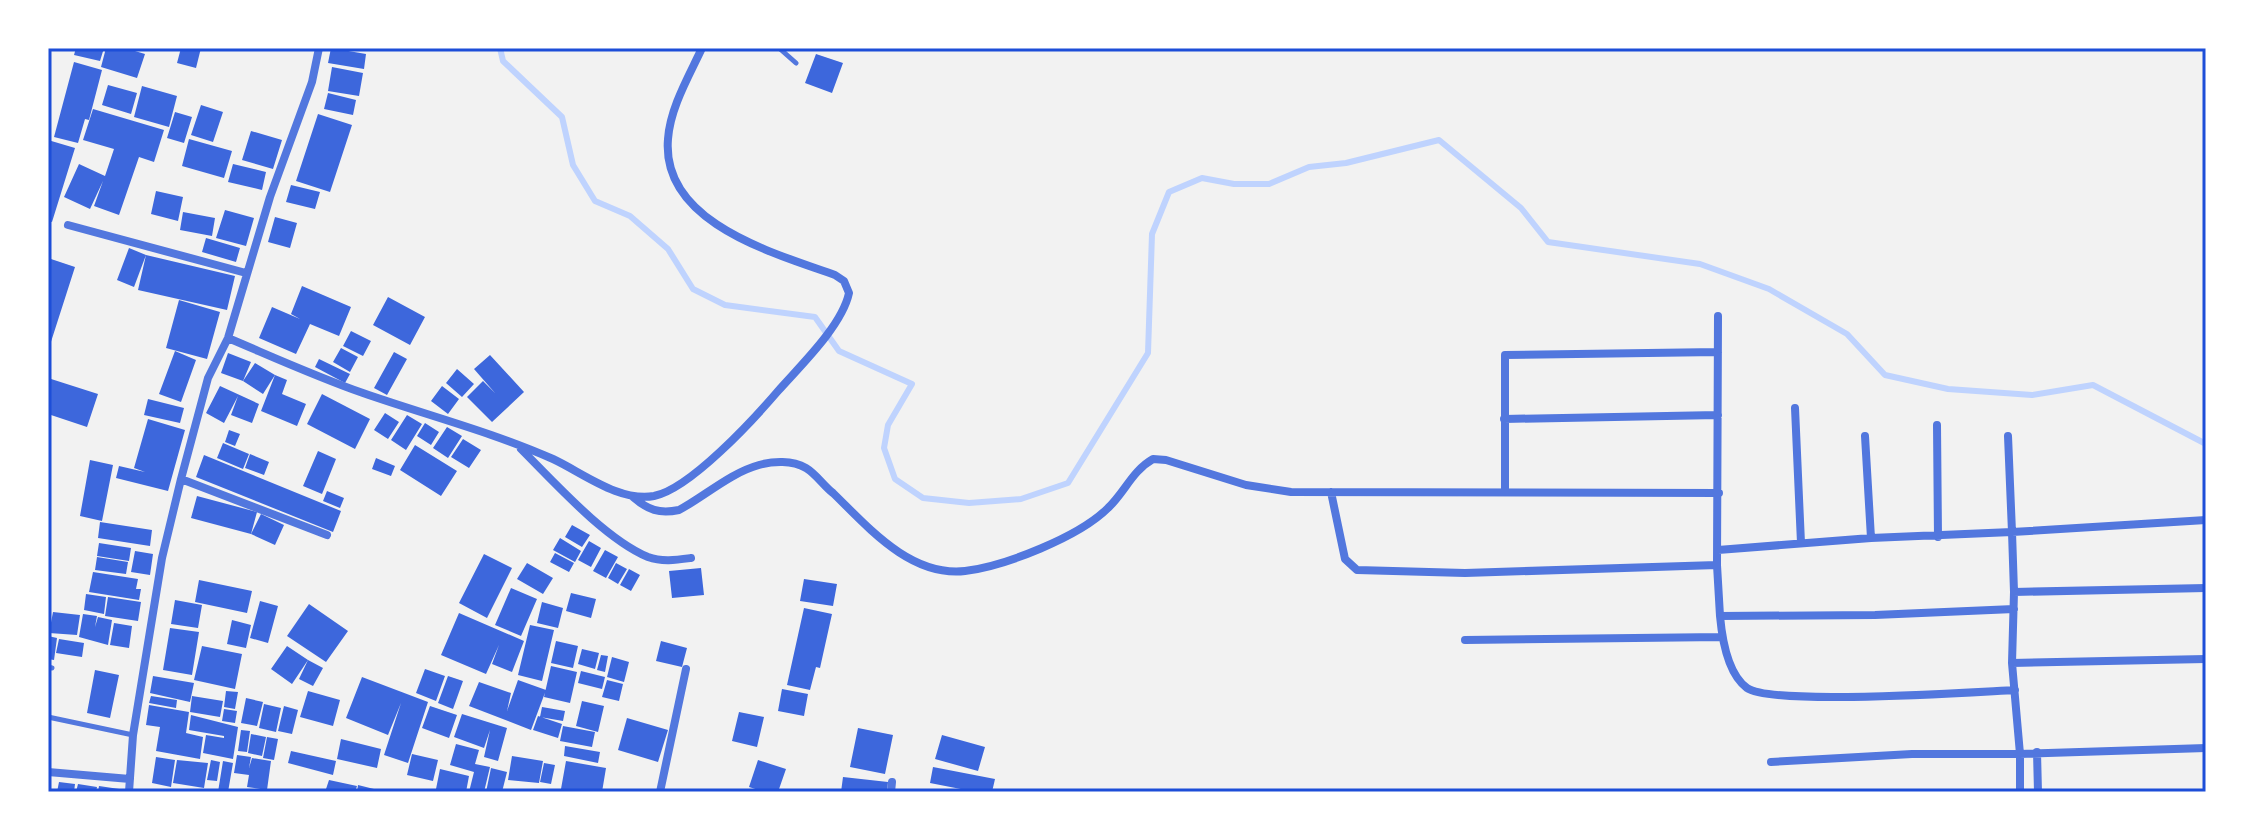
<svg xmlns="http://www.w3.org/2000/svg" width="2254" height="840" font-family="'Exo 2',sans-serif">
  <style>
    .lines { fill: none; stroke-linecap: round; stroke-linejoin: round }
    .stream { stroke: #bfd3fe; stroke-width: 6 }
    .building { fill: #3d67dc }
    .service { stroke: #5277de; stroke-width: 5 }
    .minor { stroke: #5277de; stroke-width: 8 }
    .neatline { fill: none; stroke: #1d4ed8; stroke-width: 3 }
  </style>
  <rect width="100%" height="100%" fill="#f2f2f2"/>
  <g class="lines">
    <path class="stream" d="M500 48 503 61 562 117 573 165 595 201 630 216 668 249 693 289 725 305 815 317 839 351 912 384 888 425 884 448 895 479 923 498 969 503 1021 499 1068 483 1148 353 1152 234 1169 192 1202 178 1234 184H1269L1309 167 1346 163 1439 140 1521 208 1548 242 1700 264 1769 289 1847 334 1885 375 1948 389 2032 395 2093 385 2206 444"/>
  </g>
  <path class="building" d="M76 48H104L100 61 74 55Z
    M106 48H125L145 54 137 78 101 67Z
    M181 48H201L196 68 177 63Z
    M331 48 366 54 364 69 328 63Z
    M816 54 843 63 832 93 805 83Z
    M74 62 102 70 89 120 85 119 78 143 54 137Z
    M332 67 363 73 359 96 328 91Z
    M108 85 137 93 131 114 102 105Z
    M142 86 177 96 169 127 134 117Z
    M328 93 356 100 353 115 324 109Z
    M201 105 223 112 213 142 191 135Z
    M93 109 164 130 154 162 139 157 119 215 94 206 103 181 90 209 64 197 79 164 105 176 114 149 83 140Z
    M175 112 192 117 184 143 167 138Z
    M318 114 352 125 330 192 296 181Z
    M251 131 282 140 273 169 242 160Z
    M189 139 232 151 224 178 182 166Z
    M48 140 75 148 52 222 48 221Z
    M233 164 266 172 262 190 228 182Z
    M291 185 320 192 315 209 286 202Z
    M156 191 183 197 178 221 151 214Z
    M225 210 254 218 246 246 216 238Z
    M183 212 215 218 212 236 180 230Z
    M275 217 297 223 290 248 268 242Z
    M206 238 240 248 236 262 202 252Z
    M129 248 146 255 235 276 227 310 138 290 146 255 134 287 117 280Z
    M48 258 75 267 49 348H48Z
    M302 286 351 307 339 336 310 324 296 354 259 338 272 307 300 319 291 314Z
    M388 297 425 317 410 345 373 325Z
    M179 300 220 312 207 359 166 348Z
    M351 331 371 341 363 356 343 346Z
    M341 348 358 357 350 372 333 362Z
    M175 351 196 360 181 402 159 394Z
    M394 352 407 359 387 395 374 388Z
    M228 353 251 362 243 381 255 363 275 375 263 394 243 381 221 373Z
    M490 355 524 392 492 422 467 397 483 381 495 393 474 369Z
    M319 359 350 374 345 383 315 367Z
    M457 369 474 384 462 397 446 383Z
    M275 375 287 380 282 394 306 404 297 426 261 411Z
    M48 378 98 394 87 427 48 414Z
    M220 386 259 404 252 423 231 415 238 396 224 423 206 413Z
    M442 386 459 399 448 414 431 401Z
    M322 394 370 419 355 449 307 424Z
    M148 399 184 408 180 423 144 415Z
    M385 413 399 422 388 439 374 430Z
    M407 415 422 424 406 450 391 440Z
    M148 419 185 430 168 491 116 478 119 466 145 472 134 468Z
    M425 423 439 432 431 445 417 436Z
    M447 427 462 436 448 458 433 448Z
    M229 430 240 434 235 446 225 442Z
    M463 439 481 450 469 468 451 457Z
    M223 443 249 454 243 469 217 458Z
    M415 445 457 471 441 496 400 470Z
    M318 451 336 459 322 494 303 486Z
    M250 454 269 462 264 475 245 468Z
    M204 455 341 511 333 532 196 477Z
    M376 458 395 466 391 476 372 469Z
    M90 460 113 465 102 521 80 516Z
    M327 491 344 498 340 508 323 501Z
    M197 496 257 512 251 534 261 514 284 525 275 545 251 534 191 518Z
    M100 522 152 530 150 546 98 538Z
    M572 525 590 535 582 547 565 537Z
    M560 538 581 551 575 562 553 550Z
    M589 541 601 548 591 567 578 560Z
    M99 543 131 548 129 561 97 556Z
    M605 550 618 557 606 578 593 571Z
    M135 551 153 554 150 575 131 572Z
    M555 553 574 563 569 572 550 562Z
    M484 554 512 568 487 618 459 603Z
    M97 557 128 562 126 574 95 570Z
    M527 563 553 578 543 594 517 579Z
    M616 563 627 569 618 584 608 578Z
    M701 568 704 595 672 598 669 571Z
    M629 569 640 575 631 591 620 585Z
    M93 572 138 579 136 589H141L139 600 89 592Z
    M804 579 837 584 833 606 800 601Z
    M199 580 252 591 247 613 195 602Z
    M511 588 537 599 521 636 495 625Z
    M571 593 596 599 591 618 566 611Z
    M86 594 106 597 104 614 84 610Z
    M108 597 141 602 138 621 105 616Z
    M175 600 202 605 198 628 171 624Z
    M260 601 278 606 268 643 250 638Z
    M542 602 563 608 558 628 537 623Z
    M309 604 348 631 326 662 287 636Z
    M804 608 832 614 820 668 816 667 810 690 787 685Z
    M53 612 80 615 77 635 49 633Z
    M459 613 524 641 512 672 492 664 499 645 486 674 441 655Z
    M83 614 97 616 95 627 98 617 112 620 108 645 79 637Z
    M232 620 251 625 246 648 227 644Z
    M114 623 132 626 129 648 110 645Z
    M530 625 554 630 542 681 518 675Z
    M170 628 199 632 192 675 163 670Z
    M48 636 57 638 54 660 48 659Z
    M59 639 84 643 82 657 56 653Z
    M556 641 578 646 573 668 551 663Z
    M661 641 687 648 682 667 656 661Z
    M202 646 242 654 235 689 194 680Z
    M287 646 308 660 292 684 271 669Z
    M582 649 599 653 595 669 578 664Z
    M601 655 608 656 605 672 597 670Z
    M612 657 629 662 624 682 607 677Z
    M308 660 323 668 313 686 299 679Z
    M551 666 577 672 570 703 544 697Z
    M425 669 445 676 436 701 416 693Z
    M95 670 119 675 110 718 87 713Z
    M581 671 605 677 602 689 578 683Z
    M153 676 194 683 190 702 150 693Z
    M448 676 463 681 453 709 438 703Z
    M362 677 428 702 408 763 384 755 401 703 388 735 346 718Z
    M518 680 546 690 531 730 469 706 479 682 511 693 507 711Z
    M607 680 623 684 619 701 602 697Z
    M782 689 808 694 804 716 778 711Z
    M226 691 238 692 235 709 224 707Z
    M308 691 340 700 333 726 300 717Z
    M151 696 177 700 176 708 149 703Z
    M192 696 223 701 220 717 190 712Z
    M246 698 263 702 257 726 241 723Z
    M582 701 604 706 598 732 576 726Z
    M264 704 281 708 276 732 259 728Z
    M149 705 189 712 186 733 203 737 200 759 156 751 160 727 146 725Z
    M284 706 298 710 292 734 278 731Z
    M430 706 457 715 449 738 422 728Z
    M542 707 565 711 563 721 540 717Z
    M224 709 237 711 235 723 222 721Z
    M739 712 764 717 757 747 732 741Z
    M462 714 507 728 498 761 484 757 490 730 484 748 454 737Z
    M191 715 238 727 233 759 203 753 206 735 224 738V736L189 730Z
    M538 716 562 724 558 738 533 730Z
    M627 718 668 730 658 762 618 750Z
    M563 726 595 732 592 747 560 741Z
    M858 728 893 735 885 774 850 767Z
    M241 730 250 731 247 752 238 751Z
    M251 734 266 737 262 756 248 753Z
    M942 735 985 747 978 771 935 759Z
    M267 737 278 739 274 760 263 758Z
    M341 739 381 749 377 768 337 759Z
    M456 744 479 750 475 764 490 767 484 792H469L474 772 450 765Z
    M565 746 600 752 598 763 564 756Z
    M291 751 336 761 333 775 288 763Z
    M412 754 438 760 433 781 407 775Z
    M237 755 251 757 249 768 252 758 271 761 267 790 247 787 249 775 234 773Z
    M512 756 543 761 539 783 508 780Z
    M156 757 175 760 171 787 152 783Z
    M177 760 208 763 204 788 173 783Z
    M211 760 220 762 217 781 207 780Z
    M758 760 786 769 778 792H765L749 787Z
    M223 761 233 763 228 792H218Z
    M566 761 606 768 602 792 561 789Z
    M544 763 555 765 551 784 540 782Z
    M933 767 995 779 992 792H976L930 783Z
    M491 768 507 772 502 792H486Z
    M440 769 469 776 466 792 436 789Z
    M843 777 888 782 887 792H841Z
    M329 780 357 786 355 792H325Z
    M59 782 75 784 74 792H57Z
    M78 784 97 787 96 792H76Z
    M358 785 382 791V792H357Z
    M99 786 126 790V792H98Z"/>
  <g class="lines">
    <path class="service" d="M779 48 796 63
      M48 667 52 668
      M48 717 133 735"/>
    <path class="minor" d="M68 225 246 273
      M1718 316 1717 565 1720 616 1875 615 2014 609
      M228 338C273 357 317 377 363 393 426 415 492 432 553 459 583 473 619 502 654 496 690 489 754 419 778 391 800 366 842 326 849 293L844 281 835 275C774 253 661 223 668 139 670 108 689 76 702 48
      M1795 408 1801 543
      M1504 419 1718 415
      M1937 425 1938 537
      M1865 436 1871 538
      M521 449C554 482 605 539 648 557 662 562 676 560 691 558
      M181 479 327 535
      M1505 491V355L1718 352
      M1331 492 1345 559 1357 570 1465 573 1717 565
      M633 497C648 510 659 514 679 510 705 496 730 473 759 465 773 461 792 460 806 468 816 474 824 486 833 493 868 527 910 577 965 571 1005 566 1079 537 1108 508 1125 492 1132 471 1153 459L1166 460 1246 485 1291 492 1719 493
      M2206 520 2012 532 2014 592 2012 663 2206 659
      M1718 550 1871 538 2012 532 2008 436
      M2014 592 2206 588
      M1720 616C1722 638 1728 674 1747 688 1772 706 1973 692 2015 690
      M1465 640 1722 637
      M2012 663 2020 754 2206 748
      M2037 752 2038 792
      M1771 762 1912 754H2020V792
      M48 772 130 779
      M129 792 133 735 162 558 181 479 208 378 228 338 270 197 312 82 319 48
      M660 792 686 669
      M891 792 892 782"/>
  </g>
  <rect width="2254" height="840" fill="none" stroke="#ffffff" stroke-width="100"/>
  <rect x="50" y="50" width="2154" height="740" class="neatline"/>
</svg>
